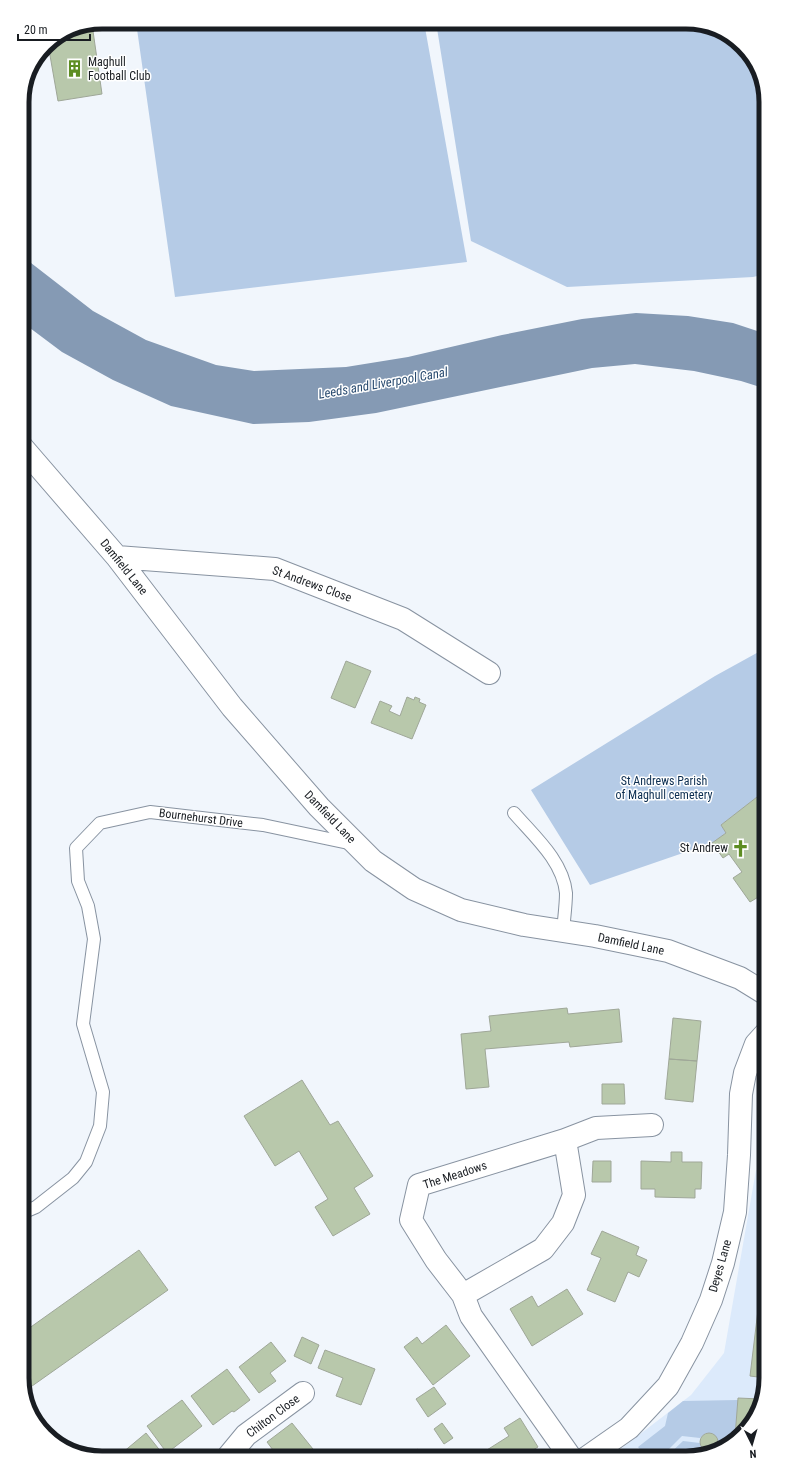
<svg xmlns="http://www.w3.org/2000/svg" width="788" height="1480" font-family="'Roboto Condensed',sans-serif">
  <style>
    .built { fill: #dceafb }
    .green { fill: #b5cbe6 }
    .water { fill: #859ab4 }
    .building { fill: #b8c8ab; stroke: #9fa798 }
    .lines { fill: none; stroke-linecap: round; stroke-linejoin: round }
    .lane-casing { stroke: #8893a1; stroke-width: 14 }
    .street-casing { stroke: #8893a1; stroke-width: 24 }
    .lane { stroke: #fff; stroke-width: 12 }
    .street { stroke: #fff; stroke-width: 22 }
    .labels { text-anchor: middle; dominant-baseline: central; stroke-width: 3; stroke-linejoin: round; paint-order: stroke }
    .poi-label { font-size: 12px; fill: #191d22; stroke: #fff; text-anchor: start }
    .street-label { font-size: 12px; fill: #191d22; stroke: #fff }
    .park-label { font-size: 12px; fill: #0b2d50; stroke: #fff }
    .water-label { font-size: 13px; font-style: italic; fill: #284a6f; stroke: #fff }
    .rim { fill: none; stroke: #191d22; stroke-width: 5 }
  </style>
  <rect width="100%" height="100%" fill="#f1f6fc"/>
  <path class="built" d="M766 1169V1378L752 1423 717 1452 686 1458H609L691 1395 724 1353 756 1170Z"/>
  <path class="green" d="M136 22H424L467 262 175 297Z
    M436 22H691L735 38 760 71 766 102V274L753 277 567 287 471 241Z
    M766 648V790L721 825 726 833 712 843 590 885 531 790 715 676Z
    M738 1400 735 1437 717 1452 686 1458H665L683 1441 700 1443 705 1450H711L717 1446V1439L713 1434 706 1433 700 1438 682 1436 660 1458H647L638 1447 665 1426 668 1413 683 1401Z"/>
  <path class="water" d="M22 256 93 311 146 340 216 365 254 371 346 367 408 357 502 335 582 319 636 313 688 316 733 323 766 334V389L741 381 694 371 635 364 592 368 376 413 309 422 253 424 171 406 113 380 62 352 22 322Z"/>
  <path class="building" d="M92 24 102 94 58 101 48 44 72 28Z
    M346 661 371 671 355 708 331 698Z
    M407 697 414 700 415 697 420 699 419 702 426 705 412 739 371 723 380 701 392 706 389 711 400 716Z
    M766 790V905L760 896 750 902 733 878 742 872 729 854 723 858 712 843 726 833 721 825Z
    M567 1008 568 1014 619 1009 622 1042 570 1047 569 1042 485 1049 489 1087 466 1089 461 1034 491 1031 489 1016Z
    M673 1018 701 1021 697 1061 669 1059Z
    M669 1059 697 1061 693 1102 665 1099Z
    M302 1080 330 1125 338 1121 373 1176 354 1188 370 1214 333 1236 315 1207 328 1199 299 1151 275 1166 244 1116Z
    M602 1084H624L625 1104H602Z
    M671 1152H682V1162H702L701 1189H695V1198L655 1197V1189H641V1161L671 1162Z
    M593 1161H611V1182H592Z
    M602 1231 639 1247 636 1255 647 1260 639 1277 628 1272 615 1302 587 1290 601 1258 591 1254Z
    M766 1244V1378L750 1376Z
    M139 1250 168 1290 25 1391 22 1378V1325L25 1323 28 1329Z
    M567 1289 583 1314 532 1346 510 1309 532 1296 538 1307Z
    M446 1325 470 1356 433 1385 404 1347 417 1337 422 1344Z
    M302 1337 319 1345 311 1364 294 1356Z
    M271 1342 286 1361 270 1373 276 1381 259 1393 239 1367Z
    M325 1350 375 1369 361 1405 336 1396 343 1378 318 1368Z
    M227 1369 250 1400 234 1412 232 1411 213 1425 191 1396Z
    M434 1387 446 1404 428 1417 416 1399Z
    M738 1398 760 1399 752 1423 735 1437Z
    M182 1400 202 1426 167 1453 147 1426Z
    M520 1418 538 1447 520 1458H463L475 1450 479 1455 509 1436 504 1428Z
    M292 1423 317 1454 313 1458H279L267 1442Z
    M442 1423 453 1438 444 1444 434 1429Z
    M146 1433 162 1453 155 1458H116Z
    M700 1442a9 9 0 1 1 18 0a9 9 0 1 1-18 0Z
    M418 1449 426 1458H406Z"/>
  <g class="lines">
    <defs>
      <path id="lane" d="M514 813C534 836 563 861 566 893 566 905 564 919 563 931
        M22 1213 36 1207 73 1178 86 1162 100 1126 103 1092 83 1024 94 939 88 906 78 881 76 848 100 823 150 812 263 825 353 844"/>
      <path id="street" d="M22 447 117 557 232 707 319 807 373 861 414 889 461 910 524 925 595 936 668 951 740 978 766 994
        M117 557 275 569 403 619 489 673
        M565 1140 596 1128 652 1125
        M463 1295 543 1249 563 1223 574 1195 565 1140 419 1185 411 1220 436 1260 463 1295 471 1316 571 1458
        M227 1458 246 1435 303 1393
        M586 1458 629 1428 668 1386 692 1343 711 1300 723 1263 735 1212 739 1155 741 1094 745 1073 756 1044 766 1033"/>
    </defs>
    <use href="#lane" class="lane-casing"/>
    <use href="#street" class="street-casing"/>
    <use href="#lane" class="lane"/>
    <use href="#street" class="street"/>
  </g>
  <defs>
    <symbol id="building-bare" viewBox="-9 -9 18 18"><path d="M-4-6H4V6H1V3H-1V6H-4ZM-2.5-4.3h1.7v1.8h-1.7ZM.8-4.3h1.7v1.8H.8ZM-2.5-1h1.7V.8h-1.7ZM.8-1h1.7V.8H.8Z" fill="#5d8d22" stroke="#fff" stroke-width="2.5" paint-order="stroke"/></symbol>
    <symbol id="church-bare" viewBox="-9 -9 18 18"><path d="M-1.2-6h2.4v3.5h3.3v2.4h-3.3V6h-2.4V-.1h-3.3v-2.4h3.3Z" fill="#5d8d22" stroke="#fff" stroke-width="2.5" paint-order="stroke"/></symbol>
  </defs>
  <g fill-rule="evenodd">
    <use href="#building-bare" x="62" y="56" width="25" height="25"/>
    <use href="#church-bare" x="728" y="836" width="25" height="25"/>
  </g>
  <g class="labels">
    <g class="poi-label">
      <text x="88" y="62">Maghull<tspan x="88" dy="14">Football Club</tspan></text>
      <text x="728" y="848" text-anchor="end">St Andrew</text>
    </g>
    <g class="street-label">
      <text transform="translate(124 567) rotate(51)">Damfield Lane</text>
      <text transform="translate(312 584) rotate(20)">St Andrews Close</text>
      <text transform="translate(330 817) rotate(46)">Damfield Lane</text>
      <text transform="translate(201 818) rotate(7)">Bournehurst Drive</text>
      <text transform="translate(631 944) rotate(12)">Damfield Lane</text>
      <text transform="translate(455 1175) rotate(-18)">The Meadows</text>
      <text transform="translate(720 1266) rotate(-74)">Deyes Lane</text>
      <text transform="translate(273 1416) rotate(-37)">Chilton Close</text>
    </g>
    <g class="park-label">
      <text x="664" y="781">St Andrews Parish<tspan x="664" dy="14">of Maghull cemetery</tspan></text>
    </g>
    <g class="water-label">
      <text transform="translate(383 383) rotate(-10)">Leeds and Liverpool Canal</text>
    </g>
  </g>
  <path d="M0 0H788V1480H0ZM102 29H686A73 73 0 0 1 759 102V1378A73 73 0 0 1 686 1451H102A73 73 0 0 1 29 1378V102A73 73 0 0 1 102 29Z" fill="#fff" fill-rule="evenodd"/>
  <path class="rim" d="M102 29H686A73 73 0 0 1 759 102V1378A73 73 0 0 1 686 1451H102A73 73 0 0 1 29 1378V102A73 73 0 0 1 102 29Z"/>
  <g transform="translate(752 1444) rotate(175)" stroke="#ffffff" stroke-width="3" paint-order="stroke">
  <path d="M0-3L7 15L0 10L-7 15Z" fill="#191d22"/>
  <text y="-6" font-size="11" font-weight="bold" text-anchor="middle" fill="#191d22">N</text>
  </g>
  <path d="M18 34v6h72v-6" fill="none" stroke="#191d22" stroke-width="2"/>
  <text x="24" y="34" font-size="12" fill="#191d22" stroke="#ffffff" stroke-width="3" paint-order="stroke">20 m</text>
</svg>
